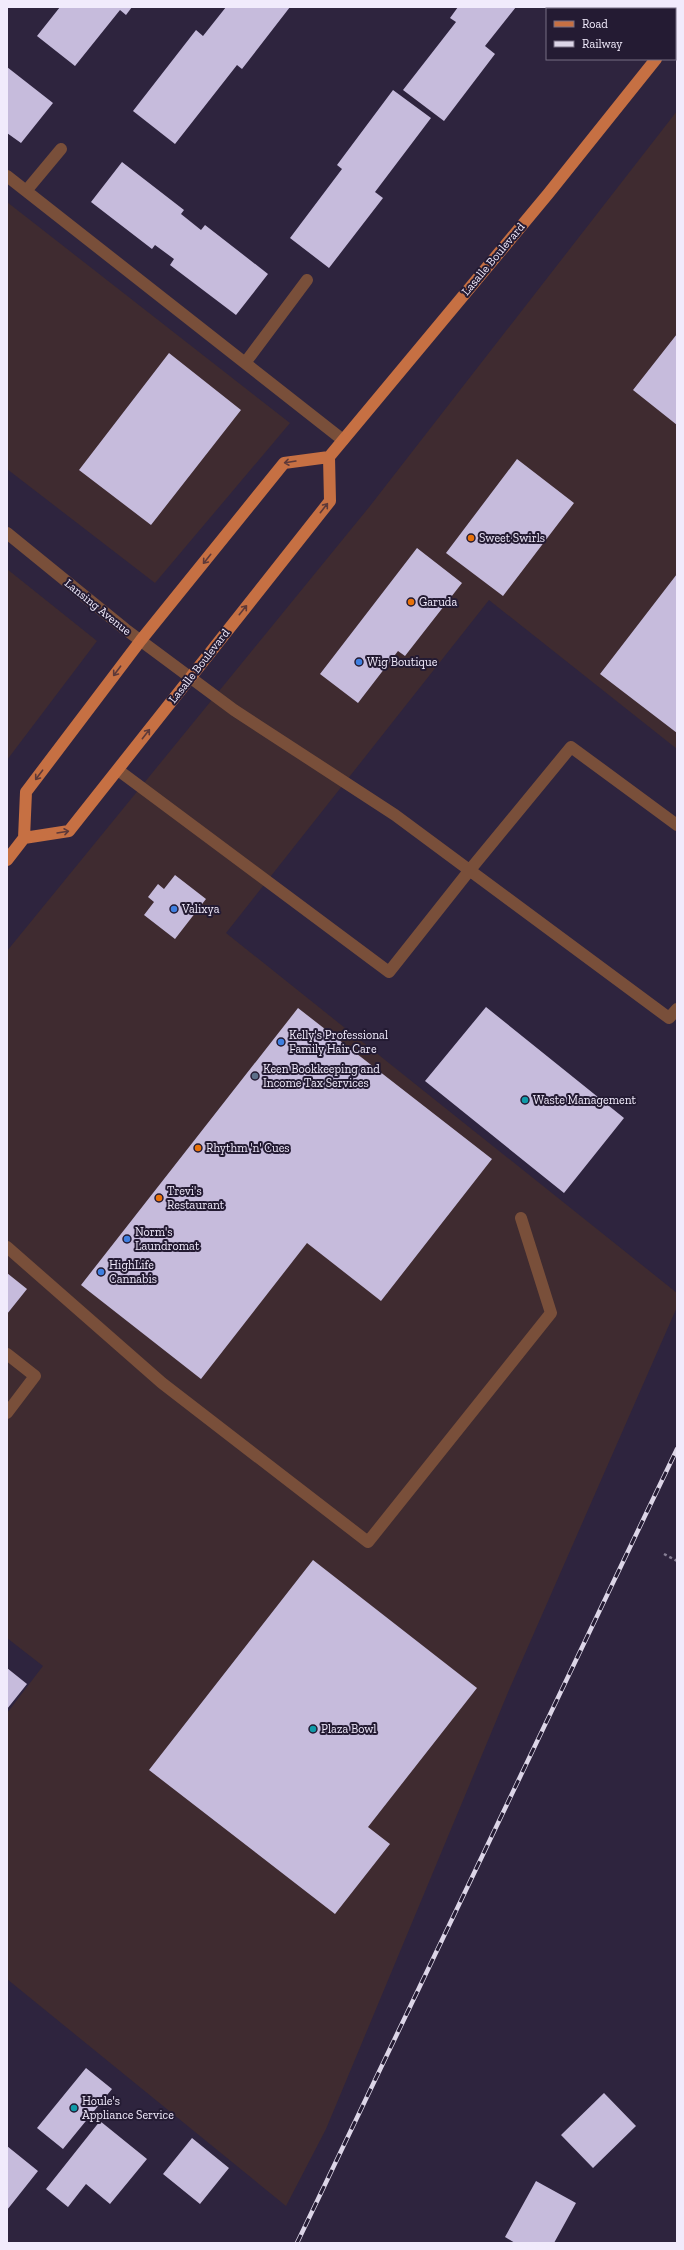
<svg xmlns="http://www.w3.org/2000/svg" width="684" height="2250" font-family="'Zilla Slab',serif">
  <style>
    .commercial { fill: #3f2b30 }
    .building { fill: #c6bbdc }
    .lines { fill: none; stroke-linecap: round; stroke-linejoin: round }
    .path { stroke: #877f95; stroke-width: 2.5; stroke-dasharray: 3 3; stroke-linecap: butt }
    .minor { stroke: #794f3a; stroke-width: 12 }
    .major { stroke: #c67043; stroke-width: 12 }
    .rail-casing { stroke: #dcd5e7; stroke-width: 4.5 }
    .rail { stroke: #241b33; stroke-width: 3; stroke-dasharray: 9; stroke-linecap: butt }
    .oneway { stroke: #5d3939 }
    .food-dot { fill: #e8710a; stroke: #241b33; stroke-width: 1.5 }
    .shop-dot { fill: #3f7fe0; stroke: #241b33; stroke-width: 1.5 }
    .service-dot { fill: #5c6f8a; stroke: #241b33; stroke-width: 1.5 }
    .culture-dot { fill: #0f9aa8; stroke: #241b33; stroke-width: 1.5 }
    .labels { text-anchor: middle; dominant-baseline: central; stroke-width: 4; stroke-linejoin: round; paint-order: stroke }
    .street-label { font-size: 12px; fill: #f1ebfc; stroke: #241b33 }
    .poi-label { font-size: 12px; fill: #f1ebfc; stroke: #241b33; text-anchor: start }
  </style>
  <rect width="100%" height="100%" fill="#2e243e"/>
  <path class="commercial" d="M677 111V749L489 600 226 933 677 1293V1307L509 1690 326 2129 286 2206 7 1979V1713L43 1666 7 1638V951L370 506Z
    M7 202 290 423 155 583 7 469Z
    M7 569 97 641 7 760Z"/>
  <path class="building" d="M60 7H132L126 15 120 10 75 66 37 36Z
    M226 7H290L242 69 237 65 175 144 133 111 196 30 203 36Z
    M458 7H516L485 46 495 54 444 121 403 90 456 22 450 18Z
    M7 67 53 103 21 143 7 133Z
    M393 90 431 118 375 192 383 198 329 268 290 238 342 169 337 165Z
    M122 162 184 210 181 214 201 230 205 225 268 274 236 315 170 265 174 259 155 245 152 249 91 202Z
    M677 334V425L633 390Z
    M169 353 241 410 151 525 79 470Z
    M517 459 574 503 503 596 446 553Z
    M417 548 462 583 405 656 398 651 358 703 320 674Z
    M677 574V733L600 674Z
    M175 875 206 899 175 939 144 915 154 902 148 897 158 884 164 889Z
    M486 1007 624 1118 564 1193 425 1081Z
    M298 1008 492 1159 381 1301 307 1243 201 1379 81 1285Z
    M7 1273 27 1289 7 1314Z
    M313 1560 477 1688 368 1827 390 1844 335 1914 149 1770Z
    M7 1668 27 1684 7 1709Z
    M86 2068 112 2089 63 2149 37 2128Z
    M604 2093 636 2126 593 2168 561 2135Z
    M100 2121 147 2159 110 2204 86 2184 68 2207 46 2189Z
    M192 2138 229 2168 200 2204 163 2174Z
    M7 2146 38 2171 7 2210Z
    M536 2181 576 2203 554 2243H515L505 2237Z"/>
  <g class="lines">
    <path class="path" d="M664 1554 677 1561"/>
    <path class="minor" d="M7 176 343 440
      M26 191 61 149
      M245 363 307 280
      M7 533 125 629 234 710 395 815 669 1018 677 1009
      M118 770 389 972 469 871 571 747 677 825
      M7 1247 162 1383 368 1542 551 1313 521 1218
      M7 1354 35 1376 7 1413"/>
    <path class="major" d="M675 35 677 32
      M24 838 69 831 330 501 329 457 548 194 656 59
      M7 860 24 838 26 792 141 640 284 463 329 457"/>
    <defs>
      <path id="rail" d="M297 2243 677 1449"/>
    </defs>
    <use href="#rail" class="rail-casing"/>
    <use href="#rail" class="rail"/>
  </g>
  <defs><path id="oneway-shaft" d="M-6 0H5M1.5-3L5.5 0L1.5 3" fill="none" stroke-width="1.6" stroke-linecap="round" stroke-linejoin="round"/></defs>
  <g class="oneway">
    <use href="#oneway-shaft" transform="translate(290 462) rotate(171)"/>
    <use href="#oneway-shaft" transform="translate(324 508) rotate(-52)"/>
    <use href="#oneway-shaft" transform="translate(207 559) rotate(129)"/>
    <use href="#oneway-shaft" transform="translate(243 610) rotate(-51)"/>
    <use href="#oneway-shaft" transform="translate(117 671) rotate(127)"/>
    <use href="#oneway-shaft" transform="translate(146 734) rotate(-52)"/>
    <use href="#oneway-shaft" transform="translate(39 775) rotate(127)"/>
    <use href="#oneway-shaft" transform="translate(63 832) rotate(-9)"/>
  </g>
  <g class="food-dot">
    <circle cx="471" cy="538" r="4"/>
    <circle cx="411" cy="602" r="4"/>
    <circle cx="198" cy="1148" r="4"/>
    <circle cx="159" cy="1198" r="4"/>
  </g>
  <g class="shop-dot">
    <circle cx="359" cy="662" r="4"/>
    <circle cx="174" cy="909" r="4"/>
    <circle cx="281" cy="1042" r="4"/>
    <circle cx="127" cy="1239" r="4"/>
    <circle cx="101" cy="1272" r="4"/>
  </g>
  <circle class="service-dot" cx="255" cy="1076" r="4"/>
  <g class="culture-dot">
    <circle cx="525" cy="1100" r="4"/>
    <circle cx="313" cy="1729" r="4"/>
    <circle cx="74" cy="2108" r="4"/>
  </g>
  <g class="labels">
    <g class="street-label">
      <text transform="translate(493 259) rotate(-50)">Lasalle Boulevard</text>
      <text transform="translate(98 607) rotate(39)">Lansing Avenue</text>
      <text transform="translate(199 666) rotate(-52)">Lasalle Boulevard</text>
    </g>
    <g class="poi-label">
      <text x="479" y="538">Sweet Swirls</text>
      <text x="419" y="602">Garuda</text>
      <text x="367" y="662">Wig Boutique</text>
      <text x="182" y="909">Valixya</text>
      <text x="289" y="1035">Kelly's Professional<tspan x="289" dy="14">Family Hair Care</tspan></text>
      <text x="263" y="1069">Keen Bookkeeping and<tspan x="263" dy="14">Income Tax Services</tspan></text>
      <text x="533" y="1100">Waste Management</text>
      <text x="206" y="1148">Rhythm 'n' Cues</text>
      <text x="167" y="1191">Trevi's<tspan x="167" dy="14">Restaurant</tspan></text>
      <text x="135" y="1232">Norm's<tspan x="135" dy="14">Laundromat</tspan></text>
      <text x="109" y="1265">HighLife<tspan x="109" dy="14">Cannabis</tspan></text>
      <text x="321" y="1729">Plaza Bowl</text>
      <text x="82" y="2101">Houle's<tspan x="82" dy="14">Appliance Service</tspan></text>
    </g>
  </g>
  <rect width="684" height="2250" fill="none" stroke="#f1ebfc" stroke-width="16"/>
  <rect x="546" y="8" width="130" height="52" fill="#241b33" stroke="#766e83"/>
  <rect x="554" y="21" width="20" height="6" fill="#c67043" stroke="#766e83"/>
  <text x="582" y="28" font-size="12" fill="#f1ebfc">Road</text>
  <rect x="554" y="41" width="20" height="6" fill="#dcd5e7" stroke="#766e83"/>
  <text x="582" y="48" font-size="12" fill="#f1ebfc">Railway</text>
</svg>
